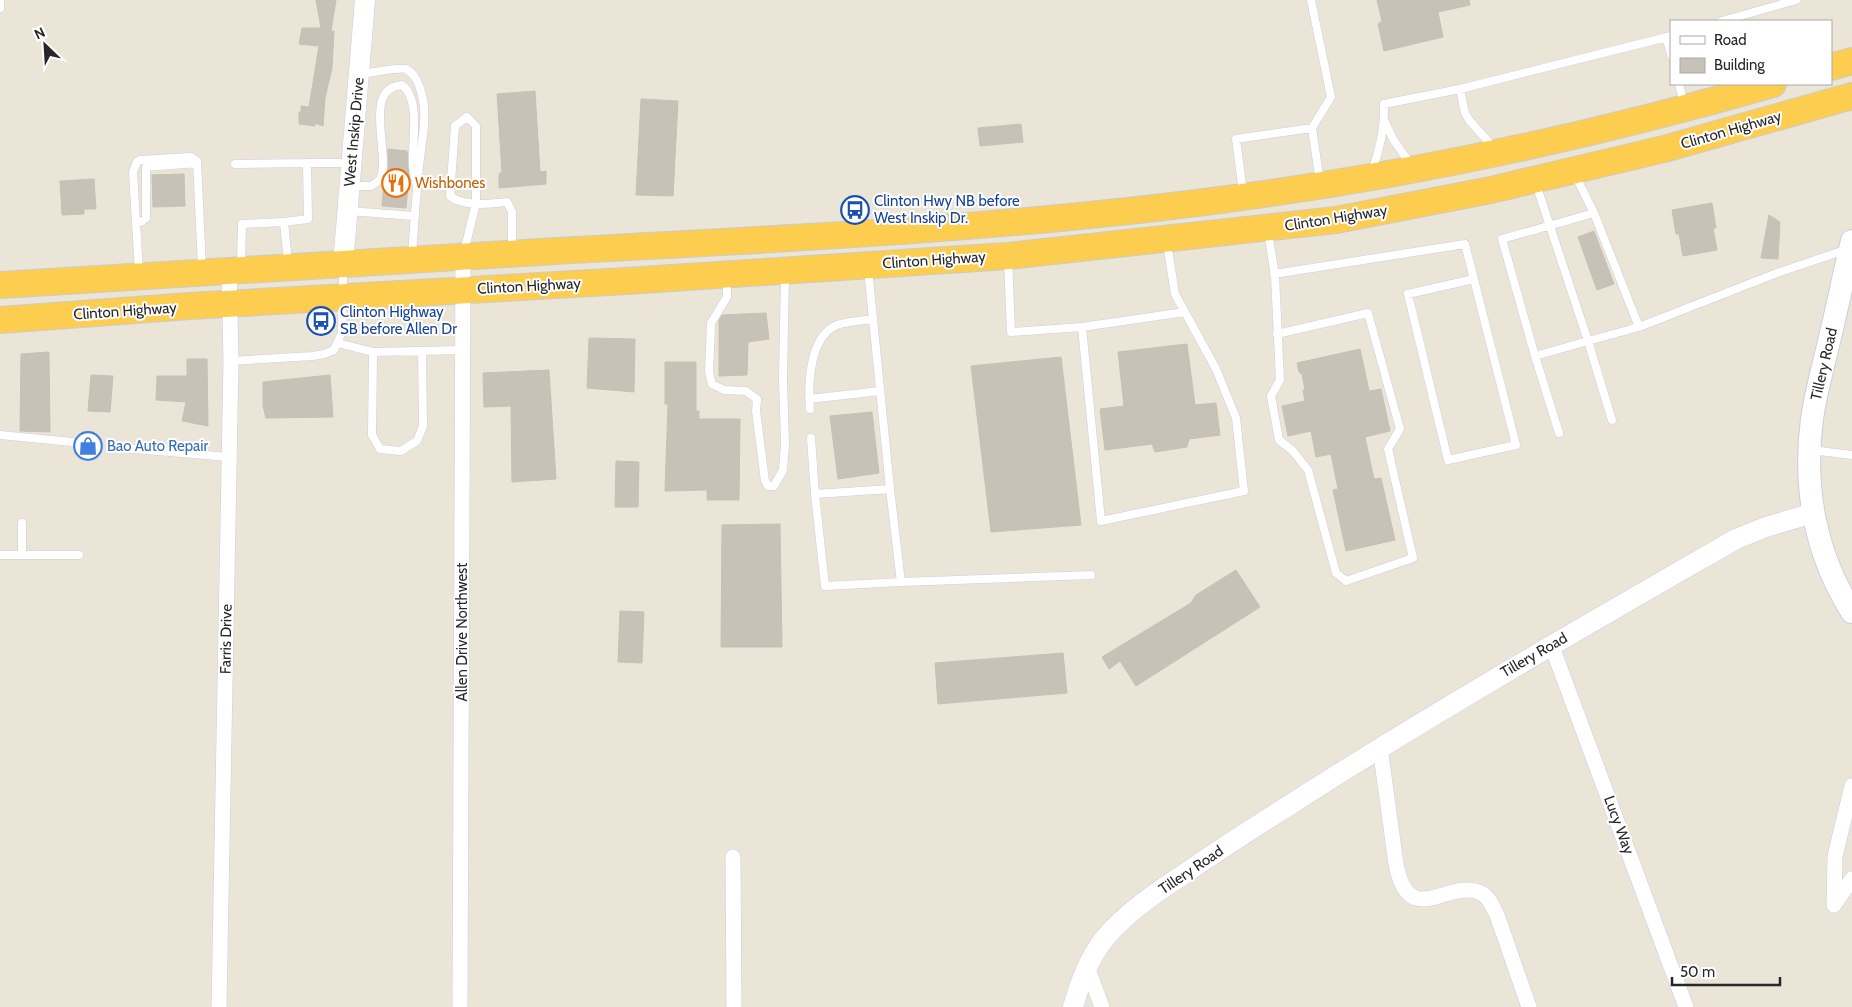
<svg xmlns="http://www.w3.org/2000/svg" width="1852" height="1007" font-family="Cabin,sans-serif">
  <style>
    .building { fill: #c6c2b7; stroke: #c6c1b1 }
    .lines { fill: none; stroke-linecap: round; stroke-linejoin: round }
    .service-casing { stroke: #cccde2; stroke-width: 9 }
    .minor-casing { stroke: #cccde2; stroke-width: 16 }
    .tertiary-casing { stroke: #cccde2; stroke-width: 21 }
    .secondary-casing { stroke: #cccde2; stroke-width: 24 }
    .trunk-casing { stroke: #cbcbcb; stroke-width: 28 }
    .service { stroke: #fff; stroke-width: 8 }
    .minor { stroke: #fff; stroke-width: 15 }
    .tertiary { stroke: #fff; stroke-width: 20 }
    .secondary { stroke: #fff; stroke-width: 22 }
    .trunk { stroke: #fccd4e; stroke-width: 26 }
    .labels { text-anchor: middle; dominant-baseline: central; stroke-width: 4; stroke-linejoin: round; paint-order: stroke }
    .street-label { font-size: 15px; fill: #272727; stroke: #fff }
    .food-label { font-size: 15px; fill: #c56008; stroke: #fff; text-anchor: start }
    .transit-label { font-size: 15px; fill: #164399; stroke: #fff; text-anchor: start }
    .shop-label { font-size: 15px; fill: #366cbe; stroke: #fff; text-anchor: start }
  </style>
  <rect width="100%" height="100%" fill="#ebe5d7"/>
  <path class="building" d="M316 0H336L331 31H334L332 68 325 98 323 126 315 123V126L299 124V112H301V106L309 107 319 46 299 44 302 28H321Z
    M1377 0H1469L1470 5 1438 12 1443 37 1384 51 1378 24 1382 21Z
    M535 91 540 172 546 171V184L499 188V174L502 172 497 94Z
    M641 99 678 101 673 196 636 195Z
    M1021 124 1023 142 980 146 978 128Z
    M388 149 407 151 409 176 406 208 382 206 384 183 388 169Z
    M184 174 185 206 153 207 152 175Z
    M94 179 96 209H84V214L62 215 60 181Z
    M1712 203 1716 228H1713L1717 250 1683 256 1679 234H1676L1672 210Z
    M1769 215 1780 222 1778 259 1761 258Z
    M1594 231 1614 284 1597 290 1578 237Z
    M766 313 769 339 748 342 747 375 719 376V321L722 315Z
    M589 338 635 339 634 392 587 388Z
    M1187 344 1195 405 1216 403 1220 435 1189 439 1187 447 1155 452 1152 444 1105 450 1100 409 1124 406 1118 352Z
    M1360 349 1369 391 1381 389 1390 431 1365 437 1374 479 1381 478 1395 540 1346 551 1333 490 1338 489 1331 454 1316 457 1311 431 1288 436 1282 406 1305 401 1303 390H1305L1302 374 1299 372 1297 363Z
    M49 352 50 432 20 431 21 354Z
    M1061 357 1081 525 991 532 971 366Z
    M187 359H207L208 426 182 421 186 402 156 400 157 376H187Z
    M665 362H696V411H699V419H740L739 500H707V490L665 491 668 404H665Z
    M549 370 556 479 512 482 511 406 484 407 483 373Z
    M91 375 113 376 110 412 88 411Z
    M330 375 333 417 266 418 263 406V382Z
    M872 412 879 473 838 479 830 416Z
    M616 461 639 462 638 507H615Z
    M780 524 782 647H721L722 525Z
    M1236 570 1260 607 1136 686 1120 661 1109 669 1102 657 1191 603 1196 595Z
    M620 611 644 612 642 663 618 662Z
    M1063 653 1067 693 938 704 935 663Z"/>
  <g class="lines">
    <defs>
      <path id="service" d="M1311 0 1331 97 1312 128
        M0 8V0
        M1722 21 1796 0
        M1666 37 1671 54
        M360 74C371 73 399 67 406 69 415 73 420 86 422 95 428 118 421 144 419 167 416 197 414 226 412 255
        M1679 84 1684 104
        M1460 89 1465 113 1469 120 1494 148
        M1385 122 1393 139 1411 165
        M235 164 307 163
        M1372 171C1380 149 1385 127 1384 104L1460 89 1671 36
        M1536 184 1588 341 1639 327 1594 213 1575 175
        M350 186H371L380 180C392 156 361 88 402 85 422 100 411 146 413 168 414 174 416 181 417 187
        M1243 192 1236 139 1312 128 1320 182
        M349 211 414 216
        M1594 213 1502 239 1535 356 1588 341 1612 420
        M284 222 308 219 307 163H351
        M136 223 141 222 146 218V167L197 163
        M1268 232 1275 276 1280 380 1271 396 1279 440 1292 450 1308 470 1336 573 1346 581 1413 558 1388 449 1400 429 1368 313 1277 334
        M464 252 476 203V126L467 117 455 126 450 196C464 207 489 204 507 202L512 212V250
        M1008 259 1011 332 1082 327 1101 521 1244 491 1236 418 1216 369 1175 294 1167 243
        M241 266 242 224 284 222 288 263
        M139 272 133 172 137 162 140 160 191 157 197 161 202 268
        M1274 274 1465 244 1516 445 1448 460 1408 294 1474 279
        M727 279V297L711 323 709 372 712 384 724 390 746 391 757 399 756 411 765 481 768 486H774L783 470 785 444 783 379 785 274
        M1082 327 1185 312
        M1639 327 1777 273 1845 250
        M338 343 373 352 463 350
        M373 352 372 435 380 449 401 451 417 441 423 426 422 351
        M1535 356 1559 433
        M231 361 313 356 324 354 334 350 342 332 343 268
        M809 399 880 391
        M810 409C808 384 809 337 837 325 848 321 861 321 872 319
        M0 435 72 442
        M811 438 815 494 825 586 901 582 890 489
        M110 447 229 457
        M1811 450 1852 455
        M815 494 890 489 868 269
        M22 523V555
        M0 555H79
        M901 582 1091 575"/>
      <path id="minor" d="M1551 644 1686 1007
        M1380 747 1396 864C1409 932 1449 877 1481 893 1489 897 1493 907 1497 915L1529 1007
        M733 857 734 1007
        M1834 905 1835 856 1852 786
        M1834 905 1852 879
        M1087 967 1102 1007
        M219 1007 231 361 229 271
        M460 1007 463 257"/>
      <path id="tertiary" d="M343 265 365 0
        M1073 1007C1081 979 1091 952 1112 930 1135 906 1163 888 1190 870 1222 848 1255 827 1288 806 1434 712 1585 626 1736 539L1766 527 1813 513"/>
      <path id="secondary" d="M1852 241C1844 273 1838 305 1830 337 1824 364 1816 391 1812 419 1803 487 1815 554 1852 612"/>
      <path id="trunk" d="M1831 67 1852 61
        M0 285C185 274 371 262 556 251 778 239 1000 229 1220 200 1407 176 1592 136 1773 84
        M0 320 190 306 626 281 1008 256 1336 220 1491 190 1664 149 1852 96"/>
    </defs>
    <use href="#service" class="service-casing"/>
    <use href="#minor" class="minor-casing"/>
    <use href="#tertiary" class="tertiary-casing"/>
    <use href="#secondary" class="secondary-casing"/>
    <use href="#trunk" class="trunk-casing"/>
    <use href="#service" class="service"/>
    <use href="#minor" class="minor"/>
    <use href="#tertiary" class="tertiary"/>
    <use href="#secondary" class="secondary"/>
    <use href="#trunk" class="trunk"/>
  </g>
  <defs>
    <symbol id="restaurant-ring" viewBox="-11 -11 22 22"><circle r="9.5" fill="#fff" stroke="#e8710a" stroke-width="1.5"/><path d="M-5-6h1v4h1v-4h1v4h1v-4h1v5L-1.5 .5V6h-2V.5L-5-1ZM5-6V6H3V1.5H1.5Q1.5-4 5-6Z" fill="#e8710a"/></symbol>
    <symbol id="bus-ring" viewBox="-11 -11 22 22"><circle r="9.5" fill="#fff" stroke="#1a4fb4" stroke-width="1.5"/><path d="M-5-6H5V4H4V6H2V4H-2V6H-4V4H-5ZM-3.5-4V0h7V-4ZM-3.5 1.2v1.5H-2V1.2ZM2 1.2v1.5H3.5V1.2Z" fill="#1a4fb4"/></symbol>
    <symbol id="shop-ring" viewBox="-11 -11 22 22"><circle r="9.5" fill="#fff" stroke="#3f7fe0" stroke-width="1.5"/><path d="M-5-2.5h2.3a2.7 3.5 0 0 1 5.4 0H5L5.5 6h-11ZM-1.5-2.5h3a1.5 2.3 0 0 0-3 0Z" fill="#3f7fe0"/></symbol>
  </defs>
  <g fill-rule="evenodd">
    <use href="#restaurant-ring" x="380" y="167" width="32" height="32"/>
    <use href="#bus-ring" x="839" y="194" width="32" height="32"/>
    <use href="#bus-ring" x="305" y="305" width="32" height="32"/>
    <use href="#shop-ring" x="72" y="430" width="32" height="32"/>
  </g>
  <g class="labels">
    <g class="street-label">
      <text transform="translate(1731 130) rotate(-16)">Clinton Highway</text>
      <text transform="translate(354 132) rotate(-85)">West Inskip Drive</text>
      <text transform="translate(1336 218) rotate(-9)">Clinton Highway</text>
      <text transform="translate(934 260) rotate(-4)">Clinton Highway</text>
      <text transform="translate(529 286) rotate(-3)">Clinton Highway</text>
      <text transform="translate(125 311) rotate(-4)">Clinton Highway</text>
      <text transform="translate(1824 364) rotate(-77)">Tillery Road</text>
      <text transform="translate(462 632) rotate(-90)">Allen Drive Northwest</text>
      <text transform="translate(226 639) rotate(-89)">Farris Drive</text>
      <text transform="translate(1534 655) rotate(-30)">Tillery Road</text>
      <text transform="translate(1619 825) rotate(70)">Lucy Way</text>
      <text transform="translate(1191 870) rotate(-34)">Tillery Road</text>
    </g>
    <g class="food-label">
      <text x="415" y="183">Wishbones</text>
    </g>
    <g class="transit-label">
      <text x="874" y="201">Clinton Hwy NB before<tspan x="874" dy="17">West Inskip Dr.</tspan></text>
      <text x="340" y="312">Clinton Highway<tspan x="340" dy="17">SB before Allen Dr</tspan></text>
    </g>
    <g class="shop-label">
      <text x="107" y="446">Bao Auto Repair</text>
    </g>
  </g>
  <rect x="1670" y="20" width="162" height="65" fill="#ffffff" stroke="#a9a9a9"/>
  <rect x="1680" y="36" width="25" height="8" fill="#ffffff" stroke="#a9a9a9"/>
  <text x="1714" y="45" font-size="15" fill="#272727">Road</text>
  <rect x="1680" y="58" width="25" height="15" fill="#c6c2b7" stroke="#a9a9a9"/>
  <text x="1714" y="70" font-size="15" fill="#272727">Building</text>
  <g transform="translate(45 45) rotate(335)" stroke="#ffffff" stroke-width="4" paint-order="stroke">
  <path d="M0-4L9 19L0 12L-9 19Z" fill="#272727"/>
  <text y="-8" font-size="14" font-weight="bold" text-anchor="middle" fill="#272727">N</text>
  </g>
  <path d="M1672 977v8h108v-8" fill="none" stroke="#272727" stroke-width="2.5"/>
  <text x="1680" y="977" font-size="15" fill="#272727" stroke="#ffffff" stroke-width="4" paint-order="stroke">50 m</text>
</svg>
